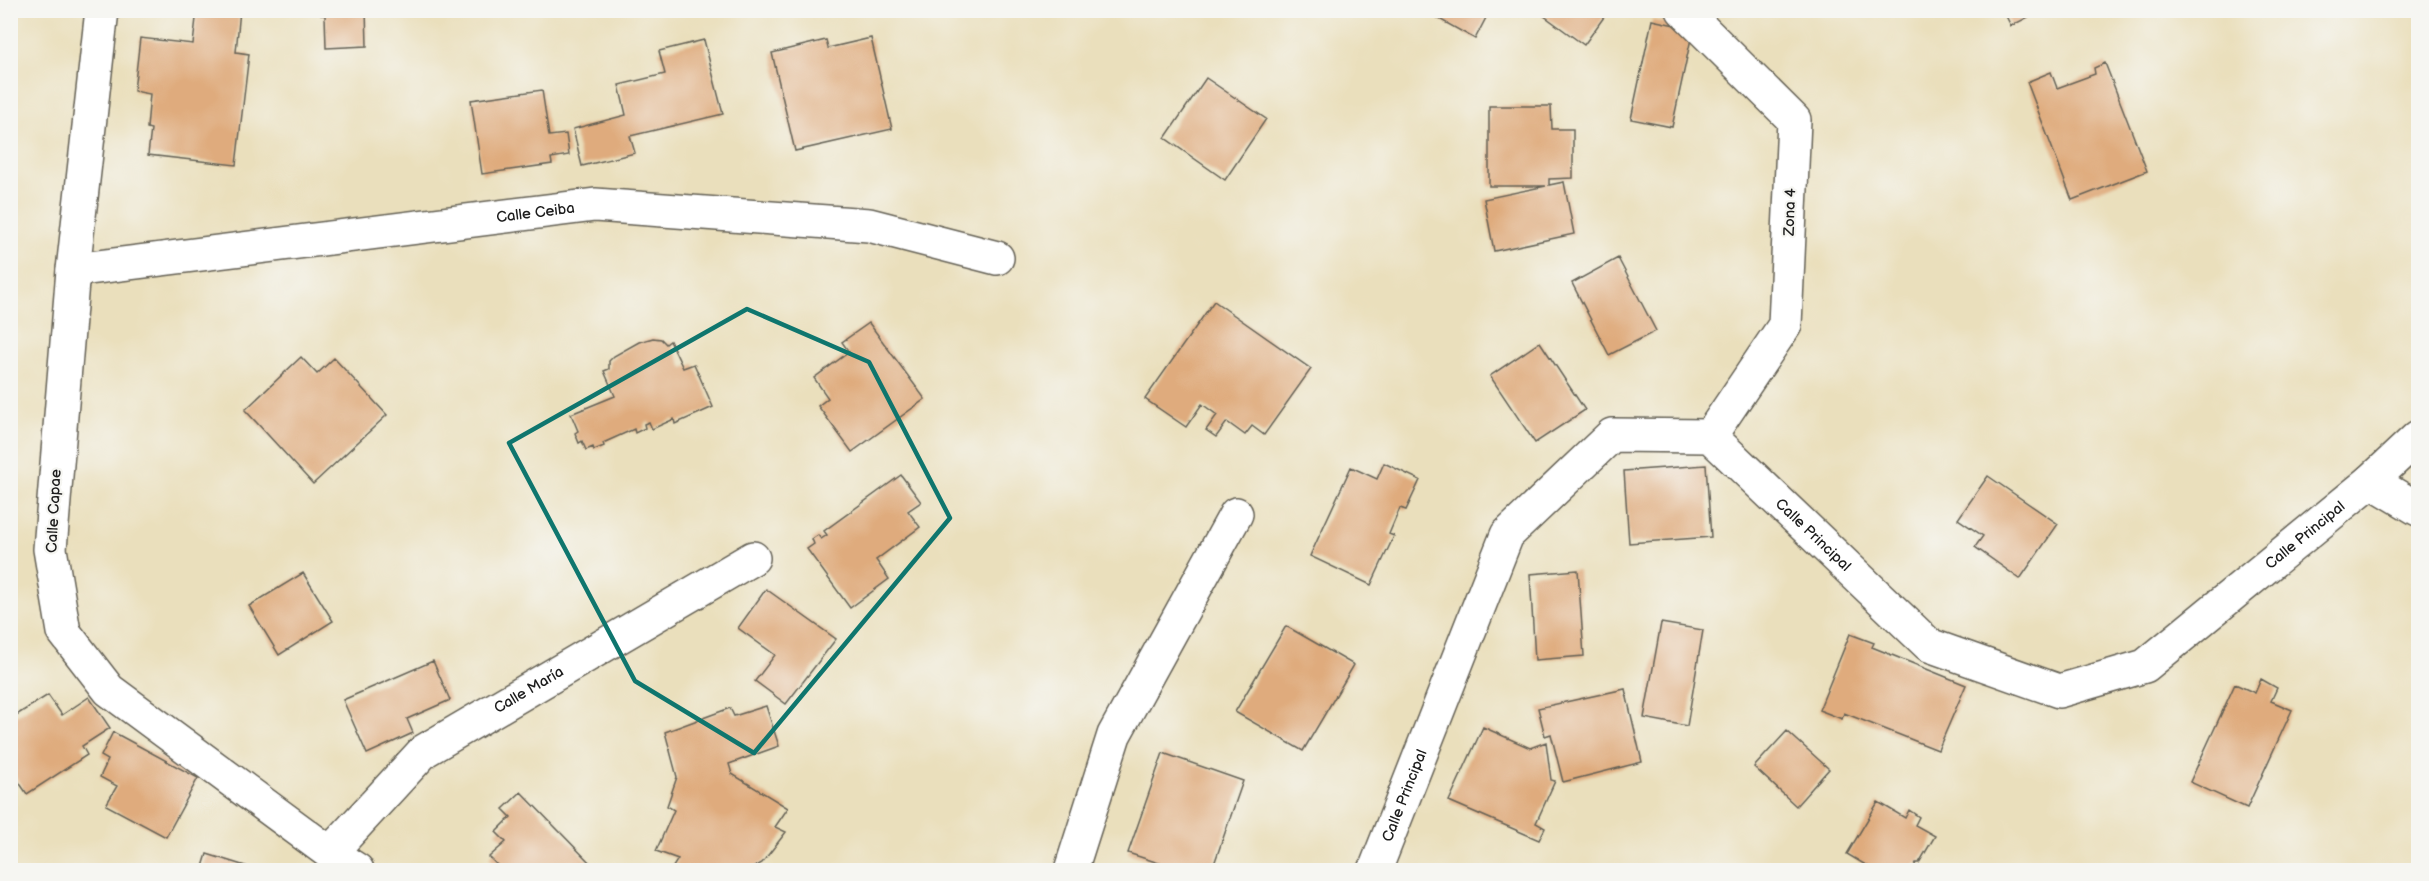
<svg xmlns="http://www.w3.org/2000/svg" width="2429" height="881" font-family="'Balsamiq Sans',sans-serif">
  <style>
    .building { fill: #dfab7d }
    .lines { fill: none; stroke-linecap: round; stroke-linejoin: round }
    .minor-casing { stroke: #646054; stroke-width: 36 }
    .minor { stroke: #fff; stroke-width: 33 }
    .marked { fill: none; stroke: #0f766e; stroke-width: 4.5; stroke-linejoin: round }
    .labels { text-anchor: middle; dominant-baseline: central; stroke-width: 4.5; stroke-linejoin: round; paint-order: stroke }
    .street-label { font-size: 15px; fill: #1c1c1c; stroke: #f6f6f2 }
  </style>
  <rect width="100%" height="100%" fill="#f6f6f2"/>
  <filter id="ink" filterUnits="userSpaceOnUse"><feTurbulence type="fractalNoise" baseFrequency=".0167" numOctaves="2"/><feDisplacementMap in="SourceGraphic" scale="12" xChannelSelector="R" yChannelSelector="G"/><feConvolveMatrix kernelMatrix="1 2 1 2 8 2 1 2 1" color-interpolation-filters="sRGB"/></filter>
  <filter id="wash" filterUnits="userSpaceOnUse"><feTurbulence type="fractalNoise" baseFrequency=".008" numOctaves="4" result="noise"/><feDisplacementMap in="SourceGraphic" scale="24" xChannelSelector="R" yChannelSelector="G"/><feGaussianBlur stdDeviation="1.35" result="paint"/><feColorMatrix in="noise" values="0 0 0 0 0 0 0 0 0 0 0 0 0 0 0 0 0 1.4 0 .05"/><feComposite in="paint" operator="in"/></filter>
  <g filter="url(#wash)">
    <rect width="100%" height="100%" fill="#eadfbc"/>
    <g id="blocks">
      <path class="building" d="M197 10H240L236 52 249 54 236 165 148 155 151 129 147 128 150 94 134 91 140 38 193 44Z
        M321 10H366L367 46 326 48 325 15H321Z
        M421 10H448V14L421 15Z
        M1434 10H1490L1475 39 1432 15Z
        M1536 10H1609L1584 45Z
        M2003 10H2042L2011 26Z
        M1652 20 1693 29 1672 127 1631 119Z
        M871 38 892 129 795 151 772 53 826 40 828 48Z
        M704 40 723 114 630 136 635 153 582 166 573 129 626 115 619 85 665 74 659 51Z
        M2105 63 2147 171 2072 200 2027 82 2051 72 2057 88 2095 74 2094 68Z
        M1206 78 1266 119 1225 180 1165 138Z
        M542 90 549 136 566 134 569 155 551 158 552 164 482 174 471 100Z
        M1489 106H1551L1552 129H1573V178L1549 179V185L1564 182 1574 234 1494 251 1484 199 1546 186H1489Z
        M1618 258 1656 331 1609 355 1572 283Z
        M1214 301 1311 369 1264 435 1252 426 1245 435 1227 422 1216 437 1206 430 1217 415 1202 404 1186 427 1145 399Z
        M869 323 925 399 852 452 818 406 828 398 814 378 849 352 842 342Z
        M653 338 661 339 666 344 670 341 683 368 694 364 713 407 675 424 674 419 652 429 649 422 644 424 645 428 635 433 634 429 603 443 604 446 594 450 593 447 586 450 582 441 579 443 575 433 578 431 571 414 615 396 604 371 609 369V361L614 356 639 342Z
        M1540 342 1585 410 1535 443 1490 376Z
        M301 357 317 374 334 358 387 415 313 484 245 410Z
        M1384 463 1420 480 1406 510 1400 508 1389 534 1394 536 1371 585 1310 556 1351 467 1377 479Z
        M1706 465 1711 537 1629 543 1624 471Z
        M901 475 921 502 908 511 920 527 876 560 889 579 850 608 807 549 814 544 812 539 818 535 821 539 827 535 824 531Z
        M1988 476 2058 524 2020 579 1975 547 1983 536 1958 519Z
        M1578 570 1584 656 1535 660 1530 574Z
        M303 573 333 621 279 655 249 606Z
        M766 589 836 639 786 704 755 681 775 655 738 628Z
        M1661 623 1703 630 1687 726 1644 718Z
        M1286 626 1354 665 1303 751 1235 712Z
        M1850 634 1874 643 1872 647 1966 685 1938 750 1844 713 1842 719 1819 710Z
        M433 661 450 700 407 719 413 733 367 754 343 700Z
        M2261 679 2277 688 2271 701 2292 710 2247 808 2190 782 2235 684 2255 693Z
        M1625 689 1642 762 1563 782 1551 734 1545 736 1538 708Z
        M48 695 62 715 89 697 110 728 82 746 87 755 27 794 10 769V719Z
        M766 706 779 746 729 764 732 774 788 808 775 827 786 832 762 863 749 870H671L678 859 656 851 674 810 667 806 677 777 665 732 730 708 734 716Z
        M1483 727 1530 748 1546 742 1551 780 1555 781 1536 823 1545 828 1539 840 1449 801Z
        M1787 731 1829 769 1796 806 1754 767Z
        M113 732 198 778 166 837 106 805 117 786 100 777 108 760 101 756Z
        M1163 753 1243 781 1212 870H1180L1128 853Z
        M521 792 592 865 586 870H502L489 857 506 842 496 832 511 817 503 809Z
        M1878 802 1905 818 1909 810 1919 817 1915 825 1935 836 1919 863H1916L1912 870H1874L1847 854Z
        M207 854 258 870H202Z"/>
    </g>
  </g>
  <g filter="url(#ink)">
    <use href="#blocks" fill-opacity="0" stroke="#646054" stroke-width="1.5"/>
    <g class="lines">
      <defs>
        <g id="minor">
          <path d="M102 10 73 270 50 549 64 632 109 690 330 853 357 870"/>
          <path d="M1683 10 1794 120 1785 325 1710 436"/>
          <path id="s1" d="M73 270 595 205 869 225 997 258"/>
          <path d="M2371 481 2418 509"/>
          <path id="s2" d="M330 853 424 751 753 558"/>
          <path d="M1071 870 1114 735 1236 514"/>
          <path id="s3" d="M1375 870 1507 535 1612 435 1710 436 1929 645 2059 691 2145 666 2371 481 2418 437"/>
        </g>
      </defs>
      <use href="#minor" class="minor-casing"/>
      <use href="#minor" class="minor"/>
    </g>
  </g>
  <path class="marked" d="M747 309 869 362 950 518 754 753 635 681 509 443Z"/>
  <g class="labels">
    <g class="street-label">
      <text stroke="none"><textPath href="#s1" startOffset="466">Calle Ceiba</textPath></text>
      <text transform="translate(1790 212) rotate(-88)">Zona 4</text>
      <text transform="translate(54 511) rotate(-87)">Calle Capae</text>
      <text stroke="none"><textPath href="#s3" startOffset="746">Calle Principal</textPath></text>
      <text stroke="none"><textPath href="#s3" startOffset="1340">Calle Principal</textPath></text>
      <text stroke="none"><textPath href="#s2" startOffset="260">Calle María</textPath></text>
      <text stroke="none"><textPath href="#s3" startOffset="80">Calle Principal</textPath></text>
    </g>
  </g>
  <rect width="2429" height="881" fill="none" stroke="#f6f6f2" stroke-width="36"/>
</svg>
